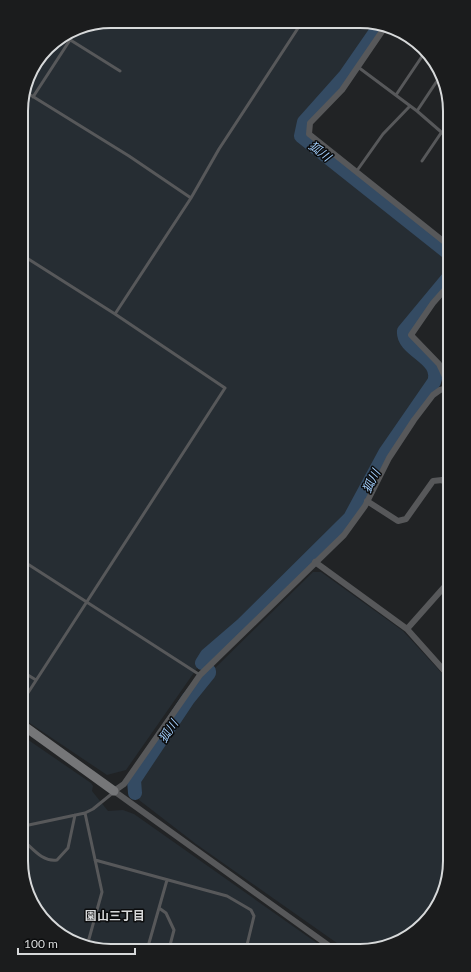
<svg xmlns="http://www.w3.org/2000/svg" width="471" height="972" font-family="Lato,'Noto Sans JP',sans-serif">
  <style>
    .built { fill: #262d33 }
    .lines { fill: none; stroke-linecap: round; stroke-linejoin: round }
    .river { stroke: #344b63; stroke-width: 14 }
    .lane { stroke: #57585a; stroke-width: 3 }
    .street { stroke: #57585a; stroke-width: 6 }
    .secondary { stroke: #757678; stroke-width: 9 }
    .labels { text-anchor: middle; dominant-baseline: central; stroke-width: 3; stroke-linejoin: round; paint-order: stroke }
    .water-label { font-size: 12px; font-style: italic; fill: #a3cffd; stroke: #0b0c0d }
    .neighbourhood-label { font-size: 12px; font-weight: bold; fill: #d7d9da; stroke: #0b0c0d }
    .rim { fill: none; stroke: #d7d9da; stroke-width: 2 }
  </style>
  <rect width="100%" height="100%" fill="#212325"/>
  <path class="built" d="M111 21 378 23 341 76 302 120 298 138 447 255 448 274 404 327 401 336 402 342 432 370V377L378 457 361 493 345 517 209 651 126 770 107 775 28 722 24 716 22 99 30 71 51 43 77 28Z
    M313 572H321L403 631 449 681 450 867 431 916 384 948H344L196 844 139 800 137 782 212 671Z
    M24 737 91 783 93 786 92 791 108 811 123 810 134 814 324 948 94 949 51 929 24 885Z"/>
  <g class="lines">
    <path class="river" d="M381 24 345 76 304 122 301 136 447 252
      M202 663 207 655 243 624 350 518 385 453 434 382C443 358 402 351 404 331L448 278
      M135 793 134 780 188 699 209 673V671"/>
    <path class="lane" d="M64 36 120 71
      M358 67 417 111 447 137
      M24 91 129 156 191 198
      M396 95 425 52
      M33 97 70 40
      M417 111 439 78
      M422 161 441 133
      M356 172 383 134 410 106
      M22 255 115 314 225 388 24 699
      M115 314 191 198 219 149 302 22
      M23 561 200 675
      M23 672 36 680
      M85 813 102 892 87 946
      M24 826 85 813 93 809 114 792
      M24 841C34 850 43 862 57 860L68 848 75 815
      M95 860 227 896 251 910 254 916 246 949
      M159 908 166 913 174 930 169 949
      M151 949 149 943 167 880"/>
    <path class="street" d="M385 27 342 90 310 123 309 134 447 244
      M448 286 433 303 411 335 439 364 448 383
      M367 501 398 521 406 519 433 481 442 480 448 485
      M315 562 407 629 449 676
      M407 629 446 585 449 578
      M332 948 114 791 124 784 200 675 344 535 365 506 389 458 414 420 433 395 440 390 448 388"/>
    <path class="secondary" d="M24 726 114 791"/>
  </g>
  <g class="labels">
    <g class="water-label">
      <text transform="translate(320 151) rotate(38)">狐川</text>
      <text transform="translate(371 481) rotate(-63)">狐川</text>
      <text transform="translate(168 731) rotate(-56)">狐川</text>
    </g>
    <g class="neighbourhood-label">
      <text x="115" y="915">園山三丁目</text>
    </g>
  </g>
  <path d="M0 0H471V972H0ZM111 28H360A83 83 0 0 1 443 111V861A83 83 0 0 1 360 944H111A83 83 0 0 1 28 861V111A83 83 0 0 1 111 28Z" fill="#1b1c1d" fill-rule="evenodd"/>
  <path class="rim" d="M111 28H360A83 83 0 0 1 443 111V861A83 83 0 0 1 360 944H111A83 83 0 0 1 28 861V111A83 83 0 0 1 111 28Z"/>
  <path d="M18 948v6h117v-6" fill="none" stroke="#d7d9da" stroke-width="2"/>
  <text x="24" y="948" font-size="12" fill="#d7d9da" stroke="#0b0c0d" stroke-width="3" paint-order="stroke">100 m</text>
</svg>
